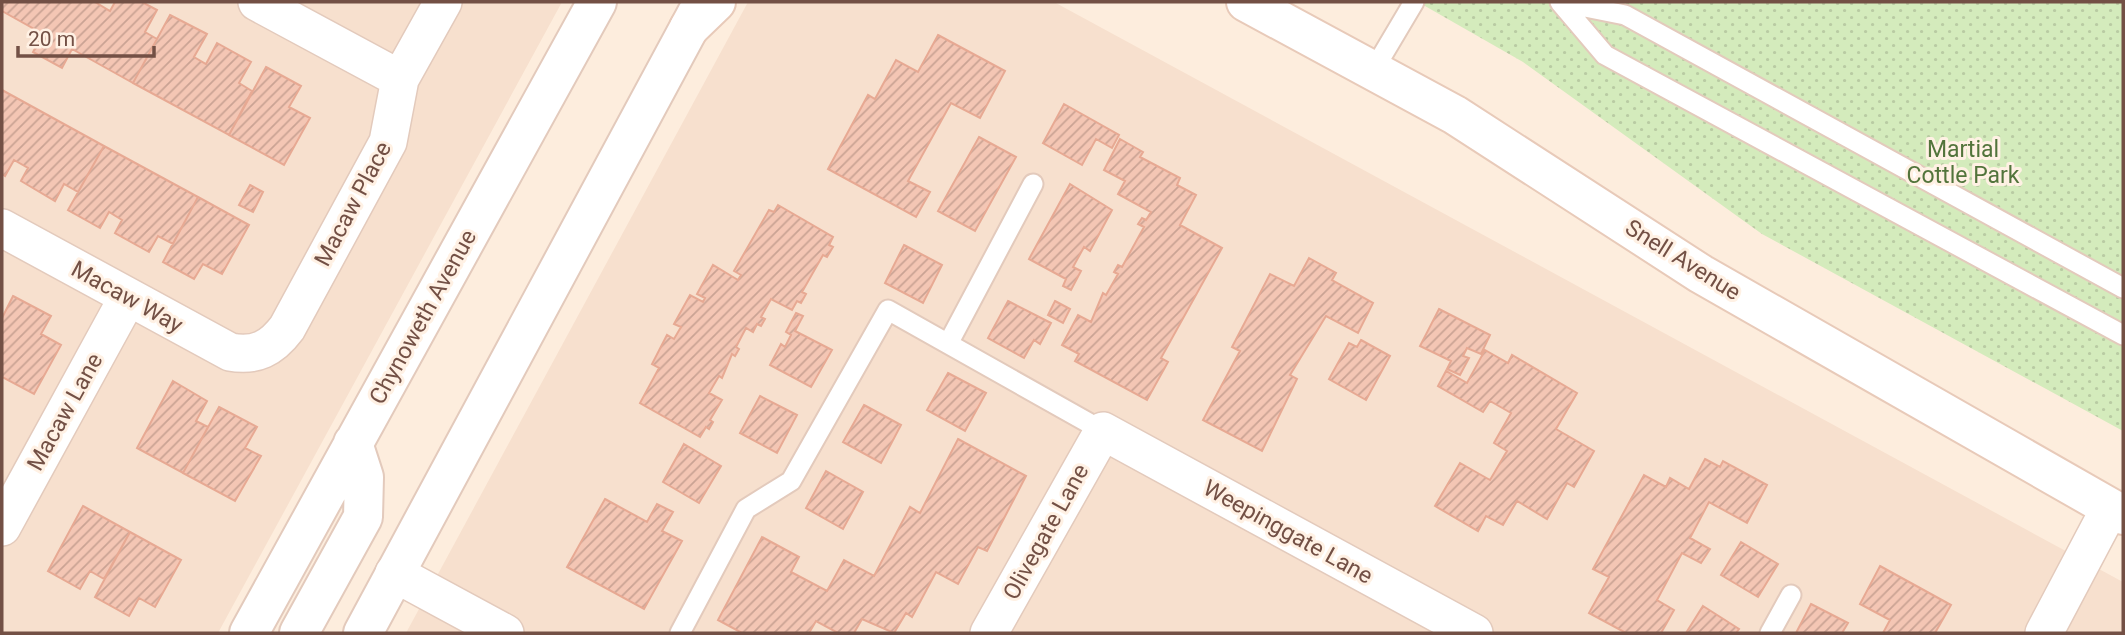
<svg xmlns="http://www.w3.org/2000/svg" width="2125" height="635" font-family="Roboto,sans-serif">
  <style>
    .residential { fill: #f7e0ce }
    .park { fill: url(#park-dots) }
    .building { fill: url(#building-hatch); stroke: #e7a993; stroke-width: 2 }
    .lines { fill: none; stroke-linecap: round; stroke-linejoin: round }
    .service-casing { stroke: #e3cabc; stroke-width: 23 }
    .minor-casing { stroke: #e3cabc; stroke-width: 40 }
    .tertiary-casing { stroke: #e3cabc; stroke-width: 42 }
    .secondary-casing { stroke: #e8cab9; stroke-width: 42 }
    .service { stroke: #fff; stroke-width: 19 }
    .minor { stroke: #fff; stroke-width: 37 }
    .tertiary { stroke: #fff; stroke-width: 38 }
    .secondary { stroke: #fff; stroke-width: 38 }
    .labels { text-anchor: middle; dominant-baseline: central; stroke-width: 6; stroke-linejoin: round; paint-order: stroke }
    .park-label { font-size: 23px; fill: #52743b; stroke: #fff1e4 }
    .street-label { font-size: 23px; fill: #735045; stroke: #fff1e4 }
  </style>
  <defs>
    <pattern id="park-dots" width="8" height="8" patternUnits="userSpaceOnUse" patternTransform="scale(1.75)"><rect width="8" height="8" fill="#d4ebbc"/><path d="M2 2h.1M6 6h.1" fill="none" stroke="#b9cba3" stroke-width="1.8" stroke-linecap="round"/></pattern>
    <pattern id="building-hatch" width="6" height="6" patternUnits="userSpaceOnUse" patternTransform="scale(1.75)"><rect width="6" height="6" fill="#f4c6b4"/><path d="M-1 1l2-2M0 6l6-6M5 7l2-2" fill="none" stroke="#caa394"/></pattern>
  </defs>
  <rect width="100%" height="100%" fill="#fdeddd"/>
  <path class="residential" d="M2 2H562L218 633H2Z
    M748 2H1054L2123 582V633H406Z"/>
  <path class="park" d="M1418 2H2123V431L1762 234 1523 62Z"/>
  <path class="building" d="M2 2H95L110 11 115 2H142L157 10 145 32 157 39 133 83 72 49 62 68 33 52 43 34 2 11Z
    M170 15 207 34 194 57 206 64 217 43 251 62 239 83 252 91 229 135 133 83Z
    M938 35 1005 71 980 118 951 103 908 181 930 192 916 217 828 169 868 95 875 99 896 60 918 72Z
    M266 67 301 86 289 107 310 118 284 165 229 135Z
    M2 90 104 146 78 192 64 184 55 201 21 181 28 168 14 160 5 176 2 174Z
    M1064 104 1119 135 1112 148 1096 139 1082 165 1043 143Z
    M979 137 1016 157 975 231 938 211Z
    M1120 139 1143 152 1140 157 1180 178 1177 185 1196 195 1180 225 1222 248 1161 358 1168 362 1147 400 1075 361 1079 354 1062 345 1078 315 1091 322 1103 293 1106 295 1118 274 1114 272 1118 265 1122 267 1144 227 1138 224 1142 218 1146 220 1151 212 1118 194 1125 181 1104 170Z
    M104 146 198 197 173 244 158 236 149 252 115 233 122 220 109 212 100 228 68 210Z
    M1070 184 1112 210 1090 251 1084 247 1073 267 1081 271 1071 290 1063 286 1066 279 1029 259Z
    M250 185 263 192 253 212 239 205Z
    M198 197 249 225 222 274 203 264 194 279 163 262Z
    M778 205 833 237 829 245 833 247 827 257 823 255 802 292 806 294 801 303 797 301 792 310 771 299 761 317 765 319 761 326 757 324 753 332 746 328 736 347 739 349 735 356 732 354 722 378 719 376 709 393 722 400 710 420 713 422 709 429 706 427 700 437 640 403 659 368 652 364 667 335 674 339 681 327 674 324 690 295 703 302 705 298 697 294 713 265 738 280 741 275 734 271 769 210 774 212Z
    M904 245 942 265 923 303 885 283Z
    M1309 258 1336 273 1332 280 1373 303 1358 333 1326 316 1290 375 1297 379 1262 451 1203 420 1240 351 1232 347 1270 274 1294 286Z
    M13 296 51 316 41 334 61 345 34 394 2 377V318Z
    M1008 301 1051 323 1040 344 1034 340 1024 358 988 338Z
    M1055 301 1070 309 1063 323 1048 315Z
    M1439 309 1490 335 1481 354 1467 348 1463 356 1469 358 1460 375 1447 369 1451 361 1420 346Z
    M796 313 803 316 795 331 832 350 811 387 770 365 781 344 785 347 791 335 786 332Z
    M1361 340 1390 356 1366 400 1329 379 1349 343 1357 347Z
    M1485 350 1508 363 1512 355 1577 393 1556 429 1594 451 1574 487 1567 483 1547 519 1517 501 1503 525 1486 516 1478 531 1435 506 1460 463 1490 480 1507 451 1494 443 1511 413 1490 401 1483 412 1438 386 1446 371 1467 383Z
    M948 373 986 393 965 431 927 410Z
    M173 381 207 401 196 421 208 427 183 473 137 448Z
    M760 396 797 415 777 453 740 433Z
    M864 405 901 425 881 463 843 442Z
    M219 407 257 427 245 448 261 456 235 501 183 473Z
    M958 439 1026 476 987 551 978 547 958 584 936 572 912 617 906 613 894 633 862 619 854 633H838L816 621 809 633H742L718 620 762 537 799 557 791 572 827 591 844 560 874 576 910 507 920 513Z
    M684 444 721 466 699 503 663 482Z
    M1705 459 1720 467 1723 461 1767 485 1747 523 1709 502 1690 538 1710 549 1701 563 1682 553 1657 600 1674 610 1661 633H1626L1589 613 1609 577 1593 569 1644 475 1666 487 1670 478 1689 489Z
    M826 471 863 492 843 529 806 508Z
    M605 499 647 522 657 504 673 512 662 531 682 541 644 609 567 567Z
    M83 506 130 532 104 579 90 571 80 589 48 571Z
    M130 532 181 560 155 607 139 598 129 616 95 597Z
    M1741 542 1778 564 1758 597 1721 575Z
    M1880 566 1951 605 1935 633H1883L1890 620 1860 604Z
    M1811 604 1848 623 1842 633H1796Z
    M1703 606 1739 629 1736 633H1686Z"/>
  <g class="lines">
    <defs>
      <path id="service" d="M1373 71 1414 2
        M2123 288 1625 15 1560 2 1605 55 2123 335
        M949 342 1033 184
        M680 633 746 509 791 481 888 310 1103 431
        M1770 633 1791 595"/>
      <path id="minor" d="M257 2 400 79
        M2 228 230 352C256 357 272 348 287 328L388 142 400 79 443 2
        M2 527 128 297
        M394 573 505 633
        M989 633 1103 431 1474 633
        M2044 633 2110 508"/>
      <path id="tertiary" d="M249 633 597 2
        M299 633 363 517 364 477 353 443
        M363 633 703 2"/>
      <path id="secondary" d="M1246 2 1455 115 1701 274 2123 515
        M689 28 716 2"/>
    </defs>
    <use href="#service" class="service-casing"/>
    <use href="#minor" class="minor-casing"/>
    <use href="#tertiary" class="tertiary-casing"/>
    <use href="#secondary" class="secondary-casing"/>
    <use href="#service" class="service"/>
    <use href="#minor" class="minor"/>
    <use href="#tertiary" class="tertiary"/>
    <use href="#secondary" class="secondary"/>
  </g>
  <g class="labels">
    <g class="park-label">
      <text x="1963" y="149">Martial<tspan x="1963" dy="26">Cottle Park</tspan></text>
    </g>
    <g class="street-label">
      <text transform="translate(353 204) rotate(-62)">Macaw Place</text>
      <text transform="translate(1683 260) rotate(32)">Snell Avenue</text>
      <text transform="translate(127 297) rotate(29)">Macaw Way</text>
      <text transform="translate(423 317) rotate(-61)">Chynoweth Avenue</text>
      <text transform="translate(65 412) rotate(-61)">Macaw Lane</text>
      <text transform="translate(1046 532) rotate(-61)">Olivegate Lane</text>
      <text transform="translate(1288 532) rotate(29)">Weepinggate Lane</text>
    </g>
  </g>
  <rect width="2125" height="635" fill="none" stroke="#735045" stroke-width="7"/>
  <path d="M18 46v10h136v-10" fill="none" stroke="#735045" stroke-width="3.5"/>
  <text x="28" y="46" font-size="21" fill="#735045" stroke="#fff1e4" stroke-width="5" paint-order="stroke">20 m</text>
</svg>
